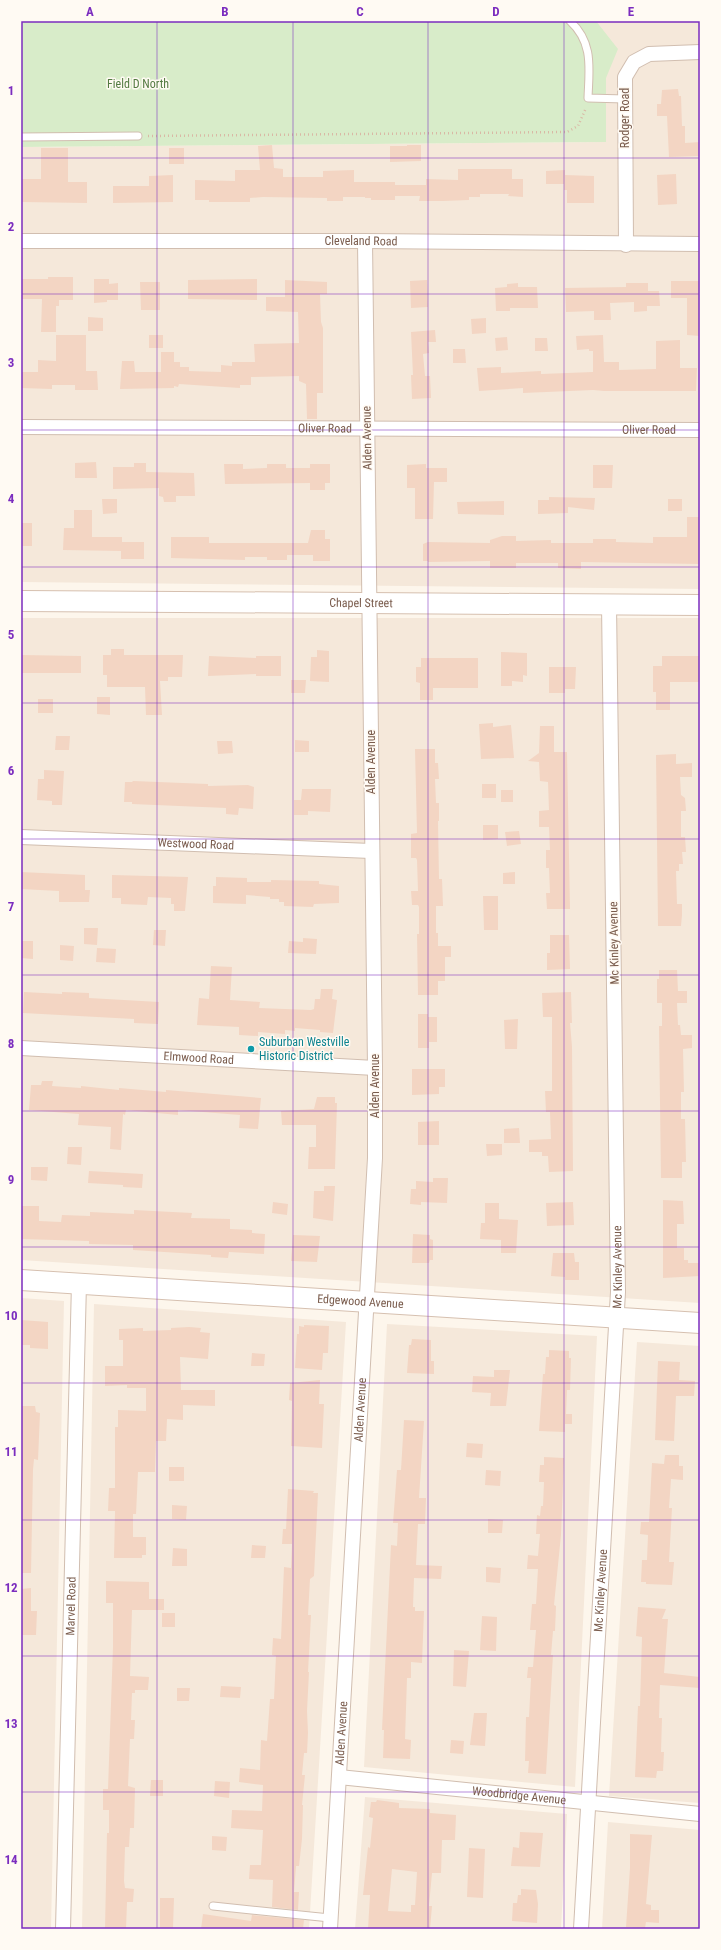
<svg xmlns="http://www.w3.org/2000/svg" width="721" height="1950" font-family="'Roboto Condensed',sans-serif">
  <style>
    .residential { fill: #f5e8da }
    .park { fill: #d8ecc9 }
    .building { fill: #f3d5c3; fill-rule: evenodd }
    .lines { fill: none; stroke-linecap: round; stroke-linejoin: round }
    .lane-casing { stroke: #d1beb0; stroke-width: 9 }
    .street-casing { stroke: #d1beb0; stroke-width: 16 }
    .secondary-casing { stroke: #d6c0b0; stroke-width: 22 }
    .path { stroke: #d9b8a5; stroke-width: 2.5; stroke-dasharray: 1 3; stroke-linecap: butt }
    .lane { stroke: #fff; stroke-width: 7 }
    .street { stroke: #fff; stroke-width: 14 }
    .secondary { stroke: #fff; stroke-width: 20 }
    .grid { fill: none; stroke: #7b2cbf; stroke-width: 1; stroke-opacity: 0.55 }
    .culture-dot { fill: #0f9aa8; stroke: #fffaf3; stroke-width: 1.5 }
    .labels { text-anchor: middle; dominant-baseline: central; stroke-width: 3; stroke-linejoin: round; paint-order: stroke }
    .park-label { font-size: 12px; fill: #537a41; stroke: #fffaf3 }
    .street-label { font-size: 12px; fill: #7a5c4d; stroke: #fffaf3 }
    .culture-label { font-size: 12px; fill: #0d838f; stroke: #fffaf3; text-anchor: start }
    .neatline { fill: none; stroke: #7b2cbf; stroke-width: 1.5 }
    .grid-label { font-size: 13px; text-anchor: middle; font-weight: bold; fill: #7b2cbf }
  </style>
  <rect width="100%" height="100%" fill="#fdf6ec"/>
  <path class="residential" d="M594 21H700V589L21 582V147L606 142Z
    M21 618H700V1303L21 1260Z
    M21 1298 64 1301 51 1929H21Z
    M94 1304 346 1322 309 1929H82Z
    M387 1324 597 1336 575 1787 364 1767Z
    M637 1342 700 1346V1803L609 1796Z
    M365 1797 567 1814 561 1929H355Z
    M608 1822 700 1830V1929H602Z"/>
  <path class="park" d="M21 21H596L618 49 606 78V142L21 147Z"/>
  <path class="building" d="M678 89 679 96H681L682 126H685V143L700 142V156L669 157 667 116H657V104H661L662 90Z
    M272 145 274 168 283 169V177H323V171L354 170V182H395V185H426V179L458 180V169H512V179H523V197L508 196 509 194H480V197H469V200L443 201H419L420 196H395V200H371V198H365V197H343V201H327V198L263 197 250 198V202H209V200H195V180L235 181V170H260L258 146Z
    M407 145H421V161L390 162V146H407Z
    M41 148H68V182H87V203L22 202V179H41Z
    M169 148H184V164H169Z
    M565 170V175L594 176V203H567V190H564V184H546V171Z
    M676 174 677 204 658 205 657 175Z
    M173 175V202L113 203V186H149V176Z
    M48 277H73V300H59V306H56V332H41L42 299H21V279H48Z
    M94 279H109V284L118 283V300H107V302L94 303Z
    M257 279V300L188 299V280Z
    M285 280 327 282V294H320L321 322 323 328V393H317V419H307L306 384 299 381V376L251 377V385H240V388L179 384 178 387 174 386V388L120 389 122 361H134L135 372H161V352H174V362H180V367H189V371L221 372V365L232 366V362H255L254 344 299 343 298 312 266 311V297H285Z
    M427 280 428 307 411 308 410 281Z
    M671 281H700V336L687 335V298H671Z
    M140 282H160V310H141Z
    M518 283V287H537L538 308H510V311H496L495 288 507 287V284Z
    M626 283H648V291H659L660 306H647V311L634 312V302L610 303 611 320H594V311L566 312 565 288 626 287Z
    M88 317 103 318V331H88Z
    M486 318V333L472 334 471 319Z
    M435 330 436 342H428L429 353 423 354 425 376H430L431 398 412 399 411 375H413L411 332Z
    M56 335H86V371H97L98 390H75V385H52V389L21 388V372H38V360L56 361Z
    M149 335H163V348H149Z
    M603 335 604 362H619V370L656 369V341L680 340V368H697L696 391H604L593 390 523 393V388L479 391 477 368 501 367V373L541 371V374L593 372V351H589V349L577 350 576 336Z
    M507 337 508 350 496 351 495 338Z
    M535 338H547L548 351H535Z
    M453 349H465L466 363H453Z
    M96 462 97 478H75V463Z
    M134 463H146V472L194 473 195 496H176V502H164L163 497 159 496V488L113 489V467H134Z
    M224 464H243V469L267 468V464H286V468H310V464H330V483H325V490H310V483L225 484Z
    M426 464V468H447V482H434L433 519H415V488H407V465Z
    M593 465H613L612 488H593Z
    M549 497 595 498 594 510 568 507V513L538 514V500H549Z
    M102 499H117V513L103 514Z
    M668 499H682V511H668Z
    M504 501V515L458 514 457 502Z
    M74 510H92V537H122V542H144V559H121V551L63 550 64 528H74Z
    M687 517H699L700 564 581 562V569L558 568V563H516V568H490V561L428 562V561H423V544L428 542 490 543V540L502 536H516V541L551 540V543H593V539H616V542L653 543V537H687Z
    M21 523H32V546H21Z
    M311 530H325V539H330V561H313V555H287V560H267V557H245V560L171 558V537H209V543H308Z
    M111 649H124V655H183L182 677H168V681H160L162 715H146L145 687H107V675H103V655H111Z
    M317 650 329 651V682L310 681 311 657H317Z
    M501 652 527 653V676L523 675V682L512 681V686H501Z
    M21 655 81 656V673H21Z
    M209 656 256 658V656H281V676H256V674L208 676Z
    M662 656H700V682H670V710H656V692H653V666H662Z
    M421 658H478V688H433V700H420V683L416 682V667H421Z
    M549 667H576L575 689H565V693H549Z
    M291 680H306L305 693H291Z
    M97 697H110V715L97 714Z
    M38 699H53V713H38Z
    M493 723V727L511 725 514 758 481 759 479 724Z
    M540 726H554V752H567L570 909H547L546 893H550L549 868H546V850H550L549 827H539V811L549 810 548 782 540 781 539 762 528 761 539 753Z
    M56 736H70L69 750H55Z
    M295 740 309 741V752H295Z
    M217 741H232L233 753 218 754Z
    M415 749H435V763H438L439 779H435L436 803H439V821H438L439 879H442L443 906H436V933H438V946H451V957H445V981H438V995H418L417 934H419V907L418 905H412L411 891H418L417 860 416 858H411V834L417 833Z
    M676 754V764L692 763V777H680L681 795 685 798 686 811H681V837H685L686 852H682L683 864H679V871H676L677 904H682V915L681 926H658L656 755Z
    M44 770 64 771 62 805H52V801L37 800 38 779H44Z
    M133 781 208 784V786L248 785 254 787 253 809 239 808 238 815 226 814V808L132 804V802H124L125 782H132Z
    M482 784H496V798H482Z
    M302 789H331L330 812 308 811V815H294V800H301Z
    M501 790H513V802H501Z
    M483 825H498V839L483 840Z
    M519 831 521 844 507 846 505 832Z
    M21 872 85 875V890H90L89 902H59V891L21 889Z
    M515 872V884H503V873Z
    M112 875 188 877 185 911H174V904H171V898L148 897 147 905 121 904V898H112Z
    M216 877 247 878V882H271V880L319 881V884L339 886V903L314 904 313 907 284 906V902H279V899H270V897L246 895V904L213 903V886H216Z
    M483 896H498V930H484Z
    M84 928H98L97 945 84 944Z
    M154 930H166L165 946 153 945Z
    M550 935H569L570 969 547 970V953H550Z
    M303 938 317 939 316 954 288 953 289 941 303 942Z
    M21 941H33V959L21 958Z
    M60 945 74 946 73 961 60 960Z
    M97 948 116 949 115 963 96 962Z
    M211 966 232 967 230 1000 260 1002 259 1008 311 1010 314 1009 315 999H320L321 989H333L332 999 337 1000 333 1033 320 1032V1030L295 1028V1031L285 1030V1034L258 1032V1036L239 1035V1027L197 1025 199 998 209 999Z
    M659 970H677L678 991H687V1003H677L678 1025H680L681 1035H692V1048L683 1049 684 1092H681V1119H685L686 1162H682V1178H661L659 1026H662V1003H657V979H659Z
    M24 992 62 994V992L89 993V998L159 1002 158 1024 134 1023V1019L23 1013Z
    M571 992 572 1023H570L572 1047 573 1171 549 1172 548 1156H542V1152H529V1140L551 1139 550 1112H546L545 1091H552V1017H543L542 993Z
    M418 1014H428V1017H437V1042H429V1048H418Z
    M518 1019 517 1049H505L504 1020Z
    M412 1069H445V1087H439V1094L412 1095Z
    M42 1081H53L52 1086 81 1088V1086L119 1090V1088L166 1092V1090L261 1098 258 1129 239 1128 240 1115 178 1110V1115L126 1110 125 1115 123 1114 121 1150 110 1149 111 1127 78 1125 79 1114 29 1110 31 1085H41Z
    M317 1097H335V1103H337L335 1169H308L309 1147H316V1125H282L281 1111 314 1109Z
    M439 1121V1145H418V1122Z
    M519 1128 520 1143H504V1129Z
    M486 1144H502V1155L487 1156Z
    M68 1147H82L81 1165 67 1164Z
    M31 1167H48L47 1181 31 1180Z
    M89 1171 143 1174 142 1188 123 1187V1185L88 1183Z
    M433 1178H448L447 1203 421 1202V1205L410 1204 411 1189H416V1181L433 1182Z
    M324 1186H335L333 1221 313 1218 314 1191H324Z
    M663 1200 683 1201 684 1224H677V1248H684V1260H688V1263H700V1276L663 1278Z
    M273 1202 288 1204 287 1215 272 1213Z
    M573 1202 574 1225 547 1226 546 1203Z
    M485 1203H499V1219L518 1220 516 1253H501V1240L480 1239 481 1223H485Z
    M21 1206H39V1221L61 1222 62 1215 90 1216V1212L134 1214V1210L192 1213 191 1218 230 1219V1229L252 1230V1233L265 1234 264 1254 229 1252 228 1258 211 1257V1255L133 1250V1245L89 1244V1241L21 1239Z
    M413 1234 430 1235V1239L433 1240V1260H430L429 1263H412Z
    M293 1235 320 1236 317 1262 291 1261Z
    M553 1253H574L575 1262H579V1280H565V1277L551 1276Z
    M21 1320 48 1322V1349L30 1348V1345H21Z
    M304 1325 329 1326 328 1353H323L322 1370 295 1368 297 1334H299V1326L304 1327Z
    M189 1327 201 1328 200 1332 210 1333 208 1359 180 1357 181 1390H215V1406L183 1405V1420L167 1419 166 1441H156L155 1472H138L136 1514H133V1537H146V1555H142V1558H114L115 1513V1511H108L109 1488H115V1427H118V1410L146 1411V1388H127V1385L105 1386V1366H123V1340H119V1329L143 1328V1331L171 1330V1328Z
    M412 1339 431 1340V1361H434V1374L407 1373 409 1345H411Z
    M549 1350 569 1351V1358H571L570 1390H567L566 1414H572V1424H565V1432L539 1431 543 1374H545L546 1357H549Z
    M252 1353 265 1354 264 1366H251Z
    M658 1361 680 1362 679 1380 695 1381 694 1396H676L674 1441 655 1440Z
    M494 1370H510L506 1406H490L491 1393 472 1392 473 1376 494 1377Z
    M320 1380 319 1404H324L322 1448 291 1446 292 1401 289 1400 290 1383Z
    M21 1406H35L36 1412 40 1413 38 1460 34 1459 33 1470 31 1573H21Z
    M404 1420 424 1421 419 1498H426L425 1524H418L416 1565 442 1566 441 1579 414 1578 413 1607H415V1611H424L422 1663 411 1662V1678H407L405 1739 411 1740 410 1759 383 1758 384 1730H382L391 1545 397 1546 398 1523H393L395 1497 397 1470H401Z
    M467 1443 483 1444 482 1458 466 1457Z
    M665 1455H679V1466H683V1480L671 1479 669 1508H672L669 1562H674L672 1585 646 1584V1582H641L642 1560H647L648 1535 640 1534 641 1522H649L652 1463 664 1464Z
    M544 1457 564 1458 561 1535 554 1605 556 1606 555 1631H553L551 1655H553L546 1774 528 1773 529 1761H525L526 1717H529L531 1678H527L528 1667H533L536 1630H530L532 1604H536L538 1569H527L528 1555 538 1556 540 1534H536L537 1515 540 1516 541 1506H543L544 1482H539L540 1465H544Z
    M169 1467H184V1481H169Z
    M486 1470 501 1471 500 1486 485 1485Z
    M288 1489 314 1491 313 1493H318L314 1576 310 1579 308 1615H311L308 1672H309L307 1711 308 1733 307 1753H304L302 1775H305L302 1805H303L302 1839 299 1866H296L294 1892H299L298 1910 272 1907 273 1880 249 1879 250 1865H261L263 1830 231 1828 232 1810 262 1811 263 1785 239 1782 240 1768 260 1770 261 1740 267 1741 270 1699H274L276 1656 272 1655 273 1638 281 1639 284 1567 291 1568 292 1544H282L283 1529H286Z
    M172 1505 187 1506 186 1520 172 1519Z
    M488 1519 503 1520 502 1533H488Z
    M252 1545 266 1546 265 1558H251Z
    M173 1548 187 1549V1566H172Z
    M486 1567 501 1568 500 1583 486 1582Z
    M106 1581 149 1582V1599H164V1610H132L130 1676 149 1677 148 1690H135V1693H132L131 1720H135L134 1739H130L128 1786 135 1788 134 1828H130L129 1847H125L124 1881 125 1888 134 1889 133 1902H127L126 1929H105L107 1833H109V1810H103V1789H108L113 1647V1603H106Z
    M31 1588V1611H37L36 1635H21V1589Z
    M638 1607 666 1609 662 1619H668L664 1673 700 1677V1688L660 1685 659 1718H662L661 1752H664L663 1771H657L656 1778 635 1777 638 1706H640L642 1637 636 1636Z
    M162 1613H175V1627H162Z
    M482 1616 497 1617 496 1651 480 1650Z
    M454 1650 469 1651 466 1687 453 1686Z
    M221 1686 241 1687 240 1698 220 1697Z
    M177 1688H190L189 1701H177Z
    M474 1713H487L485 1746 470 1745Z
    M451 1740 464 1741 463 1754 450 1753Z
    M151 1780H163V1796H150Z
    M215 1781 230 1782 229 1798 214 1796Z
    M377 1800 399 1803V1808L430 1809V1813L456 1815 455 1840H442L441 1873H432L429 1906H432L430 1929H368L370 1895H363L368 1847 370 1848 373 1818 369 1817 371 1802H376ZM392 1869 417 1872 415 1905H411V1912L388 1911Z
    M520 1832 543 1833 540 1867 511 1866 513 1847 519 1848Z
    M630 1834 652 1835 646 1904 651 1905V1910H659V1923L646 1922 645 1928 626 1927 630 1868Z
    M212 1836 227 1837 226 1851 212 1850Z
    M469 1848 485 1849 483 1898 467 1897Z
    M521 1889 536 1890 538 1904 537 1923 512 1921 513 1903H517L518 1895H521Z
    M160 1898H174L173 1928H160Z
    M203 1914 251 1921 252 1915 304 1920 303 1929H201Z"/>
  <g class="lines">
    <defs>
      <path id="lane" d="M570 21C594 43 589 69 588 98L625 99
        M21 137 138 136
        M213 1906 330 1918"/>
      <g id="street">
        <path id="s1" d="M21 241H365L700 244"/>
        <path d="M626 245 625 77 634 62 649 54 700 52"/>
        <path id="s2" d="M21 427 700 430"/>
        <path id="s3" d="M21 837 371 851"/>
        <path id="s4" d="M21 1048 375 1068"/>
        <path id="s5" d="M339 1777 700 1814"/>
        <path id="s6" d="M63 1929 79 1283"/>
        <path id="s7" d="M330 1929 375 1158V1068L365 241"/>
        <path id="s8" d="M581 1929 618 1292 609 604"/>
      </g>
      <g id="secondary">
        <path id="s9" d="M21 601 700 605"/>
        <path id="s10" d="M21 1280 700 1323"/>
      </g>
    </defs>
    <use href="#lane" class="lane-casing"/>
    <use href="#street" class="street-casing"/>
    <use href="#secondary" class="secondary-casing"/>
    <path class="path" d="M148 136 567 132 578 126 586 108"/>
    <use href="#lane" class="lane"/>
    <use href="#street" class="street"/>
    <use href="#secondary" class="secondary"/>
  </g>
  <path class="grid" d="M157 21V1929M293 21V1929M428 21V1929M564 21V1929M21 158H700M21 294H700M21 430H700M21 567H700M21 703H700M21 839H700M21 975H700M21 1111H700M21 1247H700M21 1383H700M21 1520H700M21 1656H700M21 1792H700"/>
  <circle class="culture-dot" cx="251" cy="1049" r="4"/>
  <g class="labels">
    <g class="park-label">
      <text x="138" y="84">Field D North</text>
    </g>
    <g class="street-label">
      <text transform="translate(625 118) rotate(-90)">Rodger Road</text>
      <text stroke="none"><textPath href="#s1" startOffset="340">Cleveland Road</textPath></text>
      <text stroke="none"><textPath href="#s2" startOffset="304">Oliver Road</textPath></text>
      <text stroke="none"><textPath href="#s2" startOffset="628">Oliver Road</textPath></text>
      <text transform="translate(367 438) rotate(-91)">Alden Avenue</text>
      <text stroke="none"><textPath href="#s9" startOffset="340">Chapel Street</textPath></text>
      <text transform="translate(371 762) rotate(-90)">Alden Avenue</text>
      <text stroke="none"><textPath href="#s3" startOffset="175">Westwood Road</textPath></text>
      <text transform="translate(614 943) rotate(-91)">Mc Kinley Avenue</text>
      <text stroke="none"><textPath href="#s4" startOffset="178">Elmwood Road</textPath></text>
      <text transform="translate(375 1086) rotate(-90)">Alden Avenue</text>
      <text stroke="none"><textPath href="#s8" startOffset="663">Mc Kinley Avenue</textPath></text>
      <text stroke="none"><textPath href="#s10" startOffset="340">Edgewood Avenue</textPath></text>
      <text stroke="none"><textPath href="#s7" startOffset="520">Alden Avenue</textPath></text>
      <text stroke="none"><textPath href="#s8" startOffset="339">Mc Kinley Avenue</textPath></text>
      <text stroke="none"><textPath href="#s6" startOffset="323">Marvel Road</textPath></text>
      <text stroke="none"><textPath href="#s7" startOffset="196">Alden Avenue</textPath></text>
      <text stroke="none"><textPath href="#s5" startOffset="181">Woodbridge Avenue</textPath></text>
    </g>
    <g class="culture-label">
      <text x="259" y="1042">Suburban Westville<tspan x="259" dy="14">Historic District</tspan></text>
    </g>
  </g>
  <rect width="721" height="1950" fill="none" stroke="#fffaf3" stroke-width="44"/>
  <rect x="22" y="22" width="677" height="1906" class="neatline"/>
  <g class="grid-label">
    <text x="90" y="16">A</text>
    <text x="225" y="16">B</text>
    <text x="360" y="16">C</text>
    <text x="496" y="16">D</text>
    <text x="631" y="16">E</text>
    <text x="11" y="95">1</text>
    <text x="11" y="231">2</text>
    <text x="11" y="367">3</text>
    <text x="11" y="503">4</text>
    <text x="11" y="639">5</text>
    <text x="11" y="775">6</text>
    <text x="11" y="911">7</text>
    <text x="11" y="1048">8</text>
    <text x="11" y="1184">9</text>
    <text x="11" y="1320">10</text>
    <text x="11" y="1456">11</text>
    <text x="11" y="1592">12</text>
    <text x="11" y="1728">13</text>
    <text x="11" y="1864">14</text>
  </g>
</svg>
